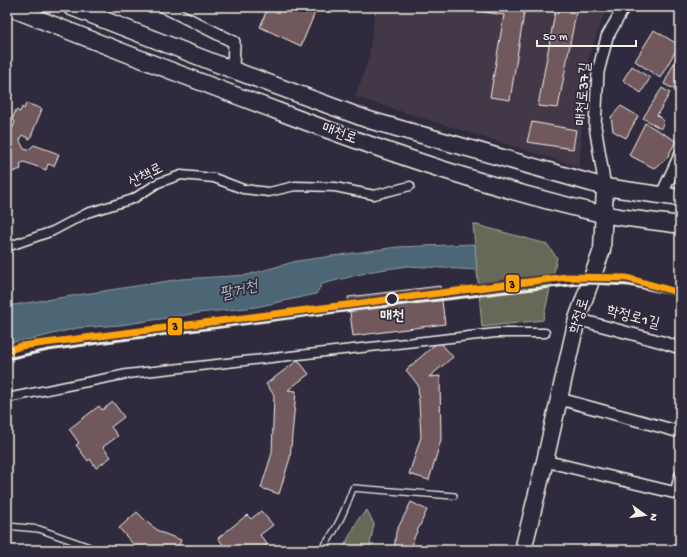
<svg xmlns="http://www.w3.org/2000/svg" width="687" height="557" font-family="'Gochi Hand','Poor Story',sans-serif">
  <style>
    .built { fill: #423847 }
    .green { fill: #666859; stroke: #adaca0 }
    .water { fill: #4d6675; stroke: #909ea3 }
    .building { fill: #6f595d; stroke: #f4f1e8 }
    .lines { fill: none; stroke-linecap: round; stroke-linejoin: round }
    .service-casing { stroke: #f4f1e8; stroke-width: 8 }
    .pedestrian-casing { stroke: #f4f1e8; stroke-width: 11 }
    .minor-casing { stroke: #f4f1e8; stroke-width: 14 }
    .secondary-casing { stroke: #f4f1e8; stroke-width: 19 }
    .service { stroke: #2f2a3d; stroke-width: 5.5 }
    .pedestrian { stroke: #2f2a3d; stroke-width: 8 }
    .minor { stroke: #2f2a3d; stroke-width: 11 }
    .secondary { stroke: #2f2a3d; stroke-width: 16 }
    .rail { stroke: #f4f1e8; stroke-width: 3 }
    .metro-1-casing { stroke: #2f2a3d; stroke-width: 10 }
    .metro-1 { stroke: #fda208; stroke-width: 7 }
    .stop-dot { fill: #2f2a3d; stroke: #f4f1e8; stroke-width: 2 }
    .labels { text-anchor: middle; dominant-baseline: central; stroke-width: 3.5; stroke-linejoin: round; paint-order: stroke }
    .street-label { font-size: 15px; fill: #f4f1e8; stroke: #2f2a3d }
    .stop-label { font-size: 15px; font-weight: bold; fill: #f4f1e8; stroke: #2f2a3d }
    .water-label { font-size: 16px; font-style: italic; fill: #b1b9ba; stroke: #2f2a3d }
    .line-badge { stroke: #2f2a3d; stroke-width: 1.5 }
    .pale-badge-label { font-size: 11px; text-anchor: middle; font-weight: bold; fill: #111 }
  </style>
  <rect width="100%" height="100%" fill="#2f2a3d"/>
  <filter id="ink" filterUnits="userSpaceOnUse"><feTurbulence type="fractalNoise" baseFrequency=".025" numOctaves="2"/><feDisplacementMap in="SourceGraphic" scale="8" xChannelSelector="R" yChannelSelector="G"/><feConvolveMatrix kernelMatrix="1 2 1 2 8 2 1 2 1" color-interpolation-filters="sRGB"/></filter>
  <g filter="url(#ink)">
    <path class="built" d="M376 7H610L603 16 588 60 579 167 355 97 368 61Z"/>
    <path class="green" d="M473 224 547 244 557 258 543 320 482 327Z
      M367 510 374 524 369 550H342L359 518Z"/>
    <path class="water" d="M475 244 477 270 408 266 373 271 322 284 316 294 256 307 199 313 121 325 77 328 37 338 7 343V306L181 279 247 275 297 261 397 247Z"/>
    <path class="building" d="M268 7 317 8 301 46 260 27Z
      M477 7H525L510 100 490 97 504 15 478 11Z
      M556 7H577L558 108 538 106Z
      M654 30 679 45 660 78 635 61Z
      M680 50V92L664 84Z
      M632 66 650 78 641 93 623 80Z
      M662 88 670 93 657 115 664 121 661 129 643 118Z
      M26 103 42 109 30 139 22 135 20 141 24 149 28 150 34 145 59 154 54 166 48 164 46 170 24 162 20 164 21 169 7 174V130L13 128 15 121 12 120 16 110 20 112 22 107 24 109Z
      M621 106 638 116 626 138 613 131 611 117Z
      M680 114V125L675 122Z
      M532 122 576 130 573 149 527 142Z
      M645 123 676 141 667 158 654 168 629 155Z
      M440 286 445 324 353 336 348 297Z
      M439 341 453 357 429 377 440 376 441 440 429 480 409 474 421 437 418 385 406 370Z
      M298 360 309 374 288 390 296 391 290 458 279 494 261 488 272 453 274 395 266 384Z
      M113 402 124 417 111 427 118 436 103 447 111 457 96 468 90 459 88 461 76 445 79 443 69 429 99 406 102 410Z
      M411 502 427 510 414 538 412 550H394L396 532Z
      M261 511 273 525 260 535 267 544 261 550H227L218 538 247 515 251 519Z
      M137 512 148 523 160 532 181 540 177 550H143L132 543 119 528Z
      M7 542 12 550H7Z"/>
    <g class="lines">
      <defs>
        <path id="service" d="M7 526 39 529 98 550
          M321 550C336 532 345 510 353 488L454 496"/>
        <path id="pedestrian" d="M7 247 53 231 87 213 133 199 158 183 181 175 214 178 243 189 269 192 295 186 335 187 374 195 410 186
          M7 398 127 374 496 333H545"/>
        <path id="minor" d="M164 7 234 42 233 70
          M605 187 595 126 598 72 607 37 624 7
          M661 196 680 155
          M577 319 662 342 680 348
          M560 399 680 432
          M545 461 680 494
          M676 493 680 477"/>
        <path id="secondary" d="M8 7C99 43 189 78 280 112 386 152 493 189 602 214 628 219 654 221 680 225
          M71 7 233 70 369 120 605 187 680 198
          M523 550 545 461 577 319 602 250 605 187"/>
      </defs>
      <use href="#service" class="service-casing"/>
      <use href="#pedestrian" class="pedestrian-casing"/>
      <use href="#minor" class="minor-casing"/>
      <use href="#secondary" class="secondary-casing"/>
      <use href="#service" class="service"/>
      <use href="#pedestrian" class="pedestrian"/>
      <use href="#minor" class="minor"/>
      <use href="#secondary" class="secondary"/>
      <path class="rail" d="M7 359 48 350 113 341 320 314 550 287 590 283 629 285 672 294 680 298"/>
      <defs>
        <path id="metro-1" d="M7 351 21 346 567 277 627 278 680 293"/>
      </defs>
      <use href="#metro-1" class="metro-1-casing"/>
      <use href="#metro-1" class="metro-1"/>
    </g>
  </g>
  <circle class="stop-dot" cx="392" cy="299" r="6"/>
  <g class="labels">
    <g class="street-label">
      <text transform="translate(584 94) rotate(-86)">매천로37길</text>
      <text transform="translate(339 134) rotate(20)">매천로</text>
      <text transform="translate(146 176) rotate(-27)">산책로</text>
      <text transform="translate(580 316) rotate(-73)">학정로</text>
      <text transform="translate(633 318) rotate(15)">학정로1길</text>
    </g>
    <g class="stop-label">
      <text x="392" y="317">매천</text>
    </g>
    <g class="water-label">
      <text transform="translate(239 292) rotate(-14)">팔거천</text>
    </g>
  </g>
  <g class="line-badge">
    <rect x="505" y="274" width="15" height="19" rx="4" fill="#fda208"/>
    <rect x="167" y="317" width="16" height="19" rx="4" fill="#fda208"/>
  </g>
  <g class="pale-badge-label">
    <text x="512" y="288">3</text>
    <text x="175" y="330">3</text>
  </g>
  <rect width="687" height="557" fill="none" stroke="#2f2a3d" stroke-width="24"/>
  <rect x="12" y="12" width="663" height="533" fill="none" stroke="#f4f1e8" stroke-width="1.5" filter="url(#ink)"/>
  <g transform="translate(645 515) rotate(104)" stroke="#2f2a3d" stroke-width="3" paint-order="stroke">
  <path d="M0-3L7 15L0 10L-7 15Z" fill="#f4f1e8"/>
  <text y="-6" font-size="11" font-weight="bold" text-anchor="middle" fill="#f4f1e8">N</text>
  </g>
  <path d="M537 40v6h99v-6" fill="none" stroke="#f4f1e8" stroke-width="2"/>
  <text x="543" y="40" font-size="12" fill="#f4f1e8" stroke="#2f2a3d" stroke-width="3" paint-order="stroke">50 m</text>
</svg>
